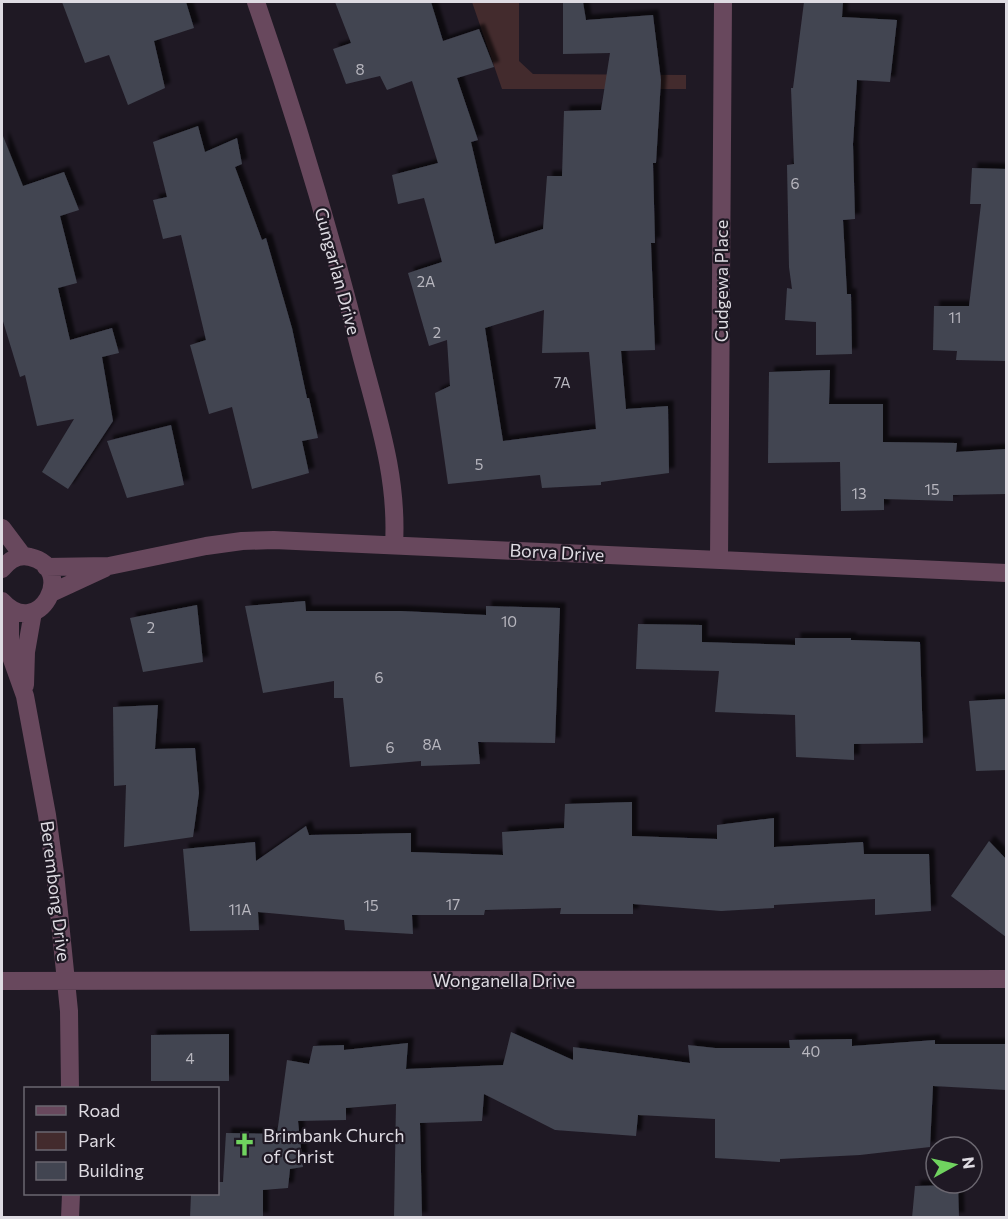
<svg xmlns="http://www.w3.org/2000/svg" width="1008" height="1219" font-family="Commissioner,sans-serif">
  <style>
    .green { fill: #432b2d }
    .building { fill: #424551; fill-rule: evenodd; filter: url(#shadow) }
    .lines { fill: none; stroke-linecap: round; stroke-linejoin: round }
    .minor { stroke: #68485d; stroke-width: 18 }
    .labels { text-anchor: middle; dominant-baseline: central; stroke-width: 4.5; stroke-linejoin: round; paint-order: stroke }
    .number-label { font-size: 15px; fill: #b7b6be }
    .street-label { font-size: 18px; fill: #dedbe2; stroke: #1f1924 }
    .poi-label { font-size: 18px; fill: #dedbe2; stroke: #1f1924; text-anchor: start }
  </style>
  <defs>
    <filter id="shadow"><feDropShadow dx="5.5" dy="-5.5" stdDeviation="1.5" flood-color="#0009"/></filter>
  </defs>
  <rect width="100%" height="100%" fill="#1f1924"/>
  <path class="green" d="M472 2H519V61L533 74 686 75V89H502Z"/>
  <path class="building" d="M62 2H186L194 28 154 41 165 88 128 105 109 55 85 63Z
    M335 2H431L443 41 479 29 494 67 457 78 478 140 471 142 495 244 543 229 547 176H562L564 111 601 110 610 53 563 54V2H583L586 20 653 15 661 80 656 163H653L655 243H651L655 350 621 351 626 409 668 406 669 473 601 482V485L542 488 540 475 448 484 435 393 450 386 447 340 429 346 408 273 442 262 424 198 398 204 392 175 438 163 412 81 387 90 380 76 346 84 333 49 351 43ZM544 310 542 353 589 352 596 429 503 441 485 328Z
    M804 2H843L842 17 897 20 890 82 857 80 853 144 855 219 843 220 847 294H851L852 354 816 355V322L785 320 787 288 792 289 789 267 787 165 794 164 791 88H793Z
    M198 126 205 152 237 138 242 164 235 167 262 240 266 238 292 328 307 398H309L318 438 302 441 309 473 252 489 232 407 209 414 190 345 206 340 181 235 163 239 153 200 167 197 153 142Z
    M3 136 23 186 64 172 79 210 60 216 77 283 58 288 70 340 112 328 119 353 102 357 113 421 68 489 42 472 74 419 37 426 25 375 20 377 2 318Z
    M972 168 1006 169V361L956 360 957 351 933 350 934 306H969L981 204H970Z
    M830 370 829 404H883V442L957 443 956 452 1006 449V494L953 495V501L884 499V510L841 511 840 462 768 463 769 372Z
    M171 425 184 485 127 498 107 441Z
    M305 601 306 611H401L486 615V606L560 608 555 743 478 742 480 764 421 766V761L350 767 343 698H334V681L263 693 245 606Z
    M197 605 203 662 143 672 130 618Z
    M638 624 702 625V642L795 645V638H851V640L920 642 923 743 854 744V760L796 757 795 715 715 712 719 671 636 669Z
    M1006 699V770L976 771 969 701Z
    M158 705 155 749 195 748 199 793 193 837 124 847 126 785 114 786 113 707Z
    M632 802V836L717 839V825L774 818V847L863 842 864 854H929L931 911 875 915V899L774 905V908L721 911 633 904V914H560L561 908 485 910 484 915H412L413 934 345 930 344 920 258 912 259 930 190 931 183 849 255 842 256 861 306 826 309 835 411 833V852L503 855 502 832 564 828 565 804Z
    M989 841 1006 859V937L951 896Z
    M511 1032 573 1060V1047L690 1063 688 1045 715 1048H790L789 1040 852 1039V1046L935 1040V1044H1006V1090L933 1086 930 1147 860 1155 780 1159V1162L715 1158V1119L638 1115 636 1136 555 1130 484 1094 482 1121 420 1123 422 1218H394L396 1104 346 1108V1120L298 1121 303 1167 290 1169 288 1188 263 1190V1218H190L191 1194H218V1182H223L226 1133 277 1134 287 1060 309 1064 313 1046 344 1045V1050L408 1043 406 1069 503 1065Z
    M229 1034V1081H151V1035Z
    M958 1185 959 1218H912L915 1186Z"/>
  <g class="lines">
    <path class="minor" d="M256 2C296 117 331 235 361 354 378 419 398 477 394 545
      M2 528 23 556
      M719 560 723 2
      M46 567 109 566 206 546 242 541 274 540 1006 573
      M2 569C9 560 19 554 30 557 78 568 39 642 2 601
      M51 593 105 568
      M10 609V654L25 696 47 815 55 873 69 1011 70 1088
      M25 685 26 652 33 612
      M2 981 1006 979
      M70 1218 71 1194"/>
  </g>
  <defs>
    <symbol id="church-bare" viewBox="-9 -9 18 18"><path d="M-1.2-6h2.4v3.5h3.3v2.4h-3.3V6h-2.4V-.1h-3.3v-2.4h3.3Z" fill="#70d35f" stroke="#1f1924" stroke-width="2.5" paint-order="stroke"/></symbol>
  </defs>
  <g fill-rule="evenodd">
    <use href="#church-bare" x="228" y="1128" width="33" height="33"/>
  </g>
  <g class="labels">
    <g class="number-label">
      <text x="360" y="69">8</text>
      <text x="795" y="183">6</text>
      <text x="426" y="281">2A</text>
      <text x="955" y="317">11</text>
      <text x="437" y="332">2</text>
      <text x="562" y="382">7A</text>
      <text x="479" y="464">5</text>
      <text x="932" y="489">15</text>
      <text x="859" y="493">13</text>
      <text x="509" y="621">10</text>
      <text x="151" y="627">2</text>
      <text x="379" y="677">6</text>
      <text x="432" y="744">8A</text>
      <text x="390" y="747">6</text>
      <text x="453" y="904">17</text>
      <text x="371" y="905">15</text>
      <text x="240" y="909">11A</text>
      <text x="811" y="1051">40</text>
      <text x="190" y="1058">4</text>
    </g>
    <g class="street-label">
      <text transform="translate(338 271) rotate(75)">Gungarlan Drive</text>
      <text transform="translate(721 281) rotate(-90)">Cudgewa Place</text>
      <text transform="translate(557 552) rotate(3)">Borva Drive</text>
      <text transform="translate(56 891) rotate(83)">Berembong Drive</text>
      <text x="504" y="980">Wonganella Drive</text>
    </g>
    <g class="poi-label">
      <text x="263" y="1135">Brimbank Church<tspan x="263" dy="21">of Christ</tspan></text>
    </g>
  </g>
  <rect width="1008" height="1219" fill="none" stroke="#dedbe2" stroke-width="6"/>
  <rect x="24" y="1087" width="195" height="108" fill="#1f1924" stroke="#6b6770" stroke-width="1.5"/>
  <rect x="36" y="1106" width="30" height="9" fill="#68485d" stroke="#6b6770" stroke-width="1.5"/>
  <text x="78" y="1117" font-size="18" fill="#dedbe2">Road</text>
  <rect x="36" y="1132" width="30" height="18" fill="#432b2d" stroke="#6b6770" stroke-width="1.5"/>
  <text x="78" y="1147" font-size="18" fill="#dedbe2">Park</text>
  <rect x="36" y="1162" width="30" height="18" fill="#424551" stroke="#6b6770" stroke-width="1.5"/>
  <text x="78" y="1177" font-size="18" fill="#dedbe2">Building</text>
  <g transform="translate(954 1165) rotate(82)"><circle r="28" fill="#1f1924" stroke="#6b6770" stroke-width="1.5"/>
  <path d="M0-4.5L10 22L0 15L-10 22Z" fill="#70d35f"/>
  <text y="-9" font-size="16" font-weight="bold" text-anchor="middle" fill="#dedbe2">N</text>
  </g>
</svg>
